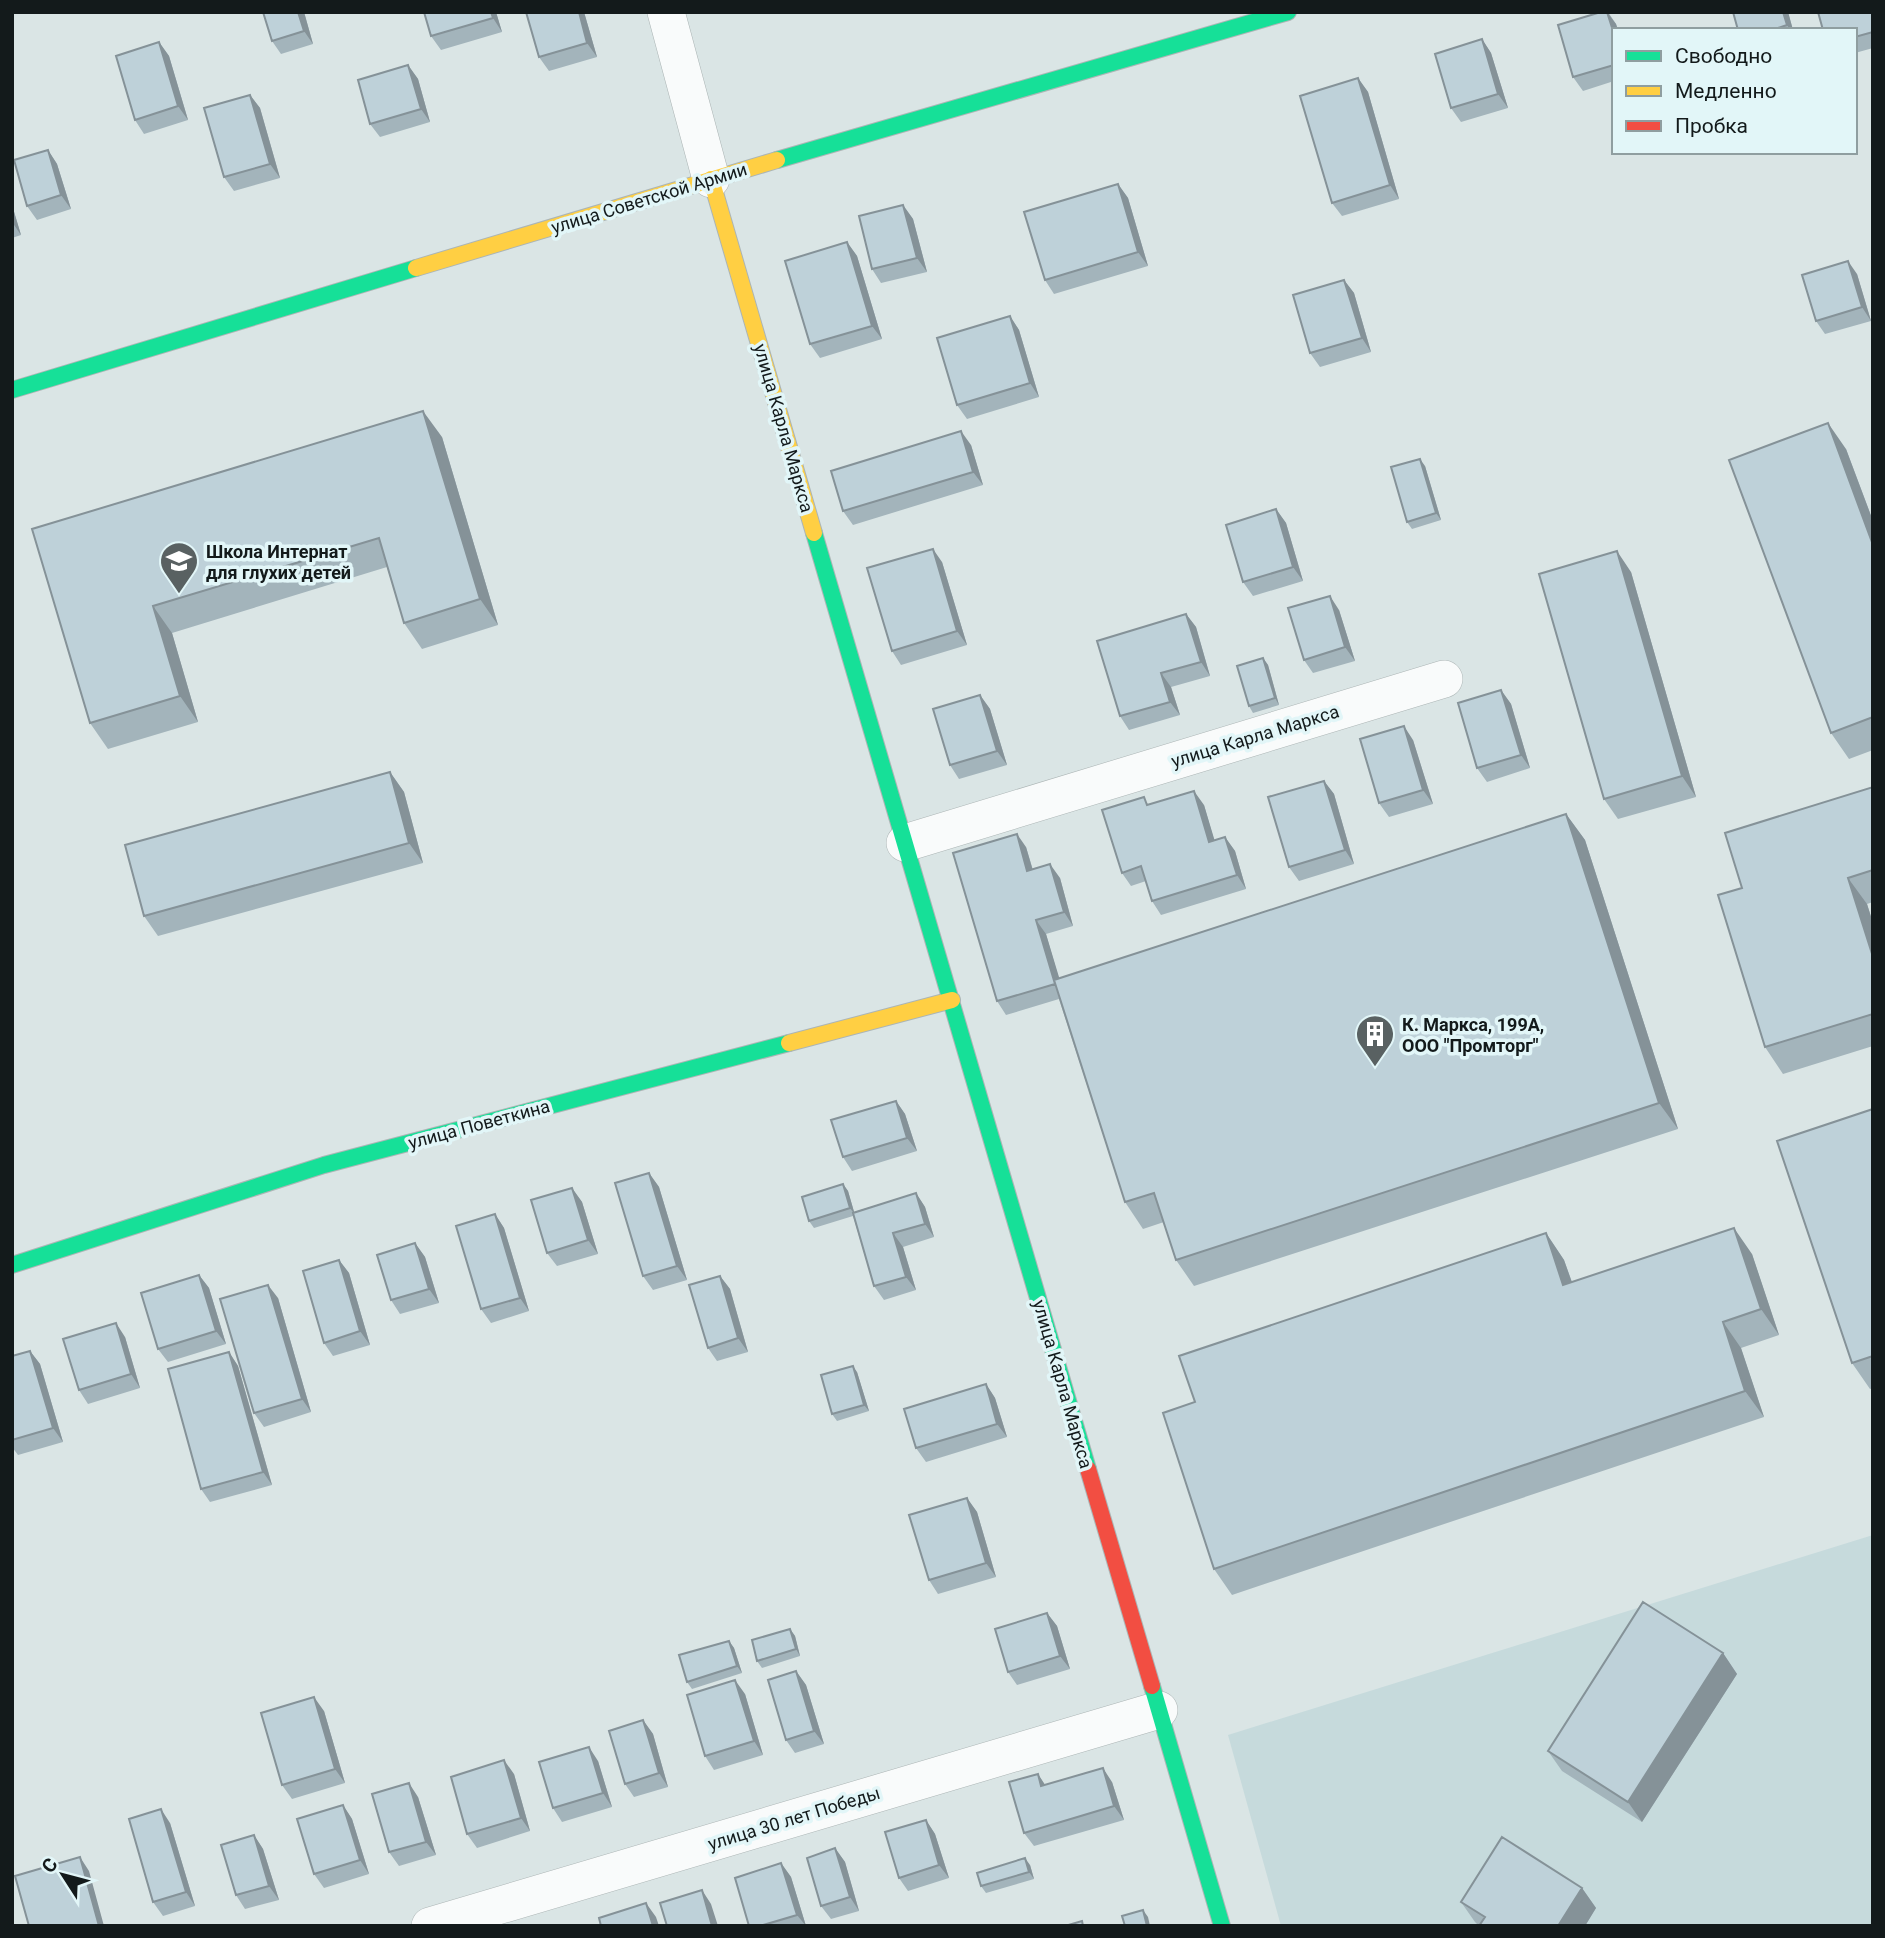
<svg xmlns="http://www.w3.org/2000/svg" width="1885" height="1938" font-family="Roboto,sans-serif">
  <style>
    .built { fill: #c6dadc }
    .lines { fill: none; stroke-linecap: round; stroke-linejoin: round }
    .street-casing { stroke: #acb5b5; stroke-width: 38 }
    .fast-casing { stroke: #acb5b5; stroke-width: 18 }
    .slow-casing { stroke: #acb5b5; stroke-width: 18 }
    .jam-casing { stroke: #acb5b5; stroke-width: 18 }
    .street { stroke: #f9fbfb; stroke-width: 37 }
    .fast { stroke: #16e098; stroke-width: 16 }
    .slow { stroke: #ffcf43; stroke-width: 16 }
    .jam { stroke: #f24e42; stroke-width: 16 }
    .wall { fill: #a3b4bb }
    .shaded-wall { fill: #859298 }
    .building { fill: #bed1d9; stroke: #859298; stroke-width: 2 }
    .labels { text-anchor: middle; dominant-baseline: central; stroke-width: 7; stroke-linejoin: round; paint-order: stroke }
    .street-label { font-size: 18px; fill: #131a1b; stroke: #e2f6f8 }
    .poi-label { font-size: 18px; font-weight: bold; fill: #131a1b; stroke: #e2f6f8; text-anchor: start }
  </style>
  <rect width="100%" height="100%" fill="#dae5e5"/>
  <path class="built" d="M1873 1535V1926H1281L1228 1735Z"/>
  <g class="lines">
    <defs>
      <path id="street" d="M666 12 711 179
        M905 843 1444 679
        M430 1926 1159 1710"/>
      <path id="fast" d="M777 160 1288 12
        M12 390 416 268
        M814 533 1088 1469
        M12 1265 324 1165 789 1043
        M1152 1686 1222 1926"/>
      <path id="slow" d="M711 179 814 533
        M416 268 777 160
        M789 1043 952 1000"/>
      <path id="jam" d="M1088 1469 1152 1686"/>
    </defs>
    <use href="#street" class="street-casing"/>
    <use href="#fast" class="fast-casing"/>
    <use href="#slow" class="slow-casing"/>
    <use href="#jam" class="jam-casing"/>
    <use href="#street" class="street"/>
    <use href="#fast" class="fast"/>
    <use href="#slow" class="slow"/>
    <use href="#jam" class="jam"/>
  </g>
  <path class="wall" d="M304 12 313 44 281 54 272 41Z
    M424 12H496L502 32 441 50 431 36Z
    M584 12 597 57 549 71 539 57Z
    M1601 12H1608L1616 24 1618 30H1614V81L1583 91 1573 77Z
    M1733 12H1788L1793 30H1738Z
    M1873 12V48L1855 53V30Z
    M1482 39 1491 53 1508 108 1461 122 1451 108Z
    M159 42 169 56 188 120 144 134 135 120Z
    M408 65 418 79 430 122 380 137 370 124Z
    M1358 78 1368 92 1399 199 1342 216 1332 203Z
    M250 95 260 108 280 178 234 191 224 177Z
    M48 150 57 164 71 209 37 220 27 206Z
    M1118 184 1128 198 1148 266 1054 294 1045 280Z
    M12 205 21 235 12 238Z
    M903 205 913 219 927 272 881 283 872 269Z
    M847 242 857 256 882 339 820 358 810 344Z
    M1857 274 1871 321 1825 334 1816 321Z
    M1344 280 1354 293 1371 352 1320 367 1310 353Z
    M1010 316 1019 330 1039 397 967 419 957 405Z
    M442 437 498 625 422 649 404 623 387 567 172 633 198 722 108 749 90 723 32 529Z
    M971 445 983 485 853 525 843 511Z
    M1846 449 1873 521V750L1849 759 1831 733Z
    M1425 466 1441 520 1412 529 1407 522Z
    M1276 509 1286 523 1303 581 1253 596 1243 582Z
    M942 562 967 645 901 665 892 651Z
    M1631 572 1696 797 1618 819 1604 799Z
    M1339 610 1355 661 1313 673 1304 660Z
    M1186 614 1196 627 1210 676 1171 687 1180 715 1129 730 1120 716Z
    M1263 658 1268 665 1279 705 1253 713 1249 706Z
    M1501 690 1511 704 1530 768 1487 782 1477 768Z
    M980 695 990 709 1007 765 959 779 950 765Z
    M1413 740 1433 804 1389 817 1379 803Z
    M390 772 404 792 423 863 158 936 144 916Z
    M1324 781 1334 794 1354 864 1299 881 1289 867Z
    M1873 787V902L1867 904 1873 923V1046L1783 1074 1765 1047 1742 888Z
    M1149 805H1204L1214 840 1225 837 1235 851 1246 889 1161 915 1152 901 1146 881 1131 886 1122 873Z
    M1566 814 1585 840 1678 1129 1194 1286 1176 1260 1164 1222 1143 1229 1125 1202 1059 999 1006 1015 997 1001 1026 847 1033 870 1060 878 1073 926 1046 934 1059 979Z
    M896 1101 905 1114 917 1151 852 1171 843 1157Z
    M1873 1109V1388L1870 1389 1852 1363Z
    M649 1173 659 1187 687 1280 653 1290 643 1276Z
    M843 1184 848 1191 854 1212 916 1193 925 1207 934 1237 903 1247 916 1290 884 1300 874 1286 853 1216 814 1228 809 1221Z
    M572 1188 582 1202 598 1254 557 1266 547 1253Z
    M495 1214 504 1228 529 1311 491 1323 481 1309Z
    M1546 1233 1564 1260 1572 1282 1752 1254 1779 1335 1741 1348 1764 1417 1232 1595 1214 1569 1195 1402Z
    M415 1243 425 1257 439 1303 400 1314 391 1300Z
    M339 1260 349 1273 370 1345 333 1356 324 1343Z
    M199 1275 209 1288 226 1344 168 1362 158 1349Z
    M720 1276 730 1289 748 1352 717 1361 708 1348Z
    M278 1298 311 1412 264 1427 254 1413Z
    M125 1337 140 1388 88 1404 79 1390Z
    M30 1351 40 1364 63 1442 18 1455 12 1447V1356Z
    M229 1352 238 1366 272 1485 210 1502 201 1489Z
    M857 1372 869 1411 837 1421 832 1414Z
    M986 1384 995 1398 1007 1437 926 1462 916 1448Z
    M967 1498 977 1512 996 1577 938 1594 929 1580Z
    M1047 1613 1057 1626 1070 1669 1017 1685 1008 1672Z
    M790 1629 795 1636 800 1656 762 1668 757 1661Z
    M729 1641 734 1648 742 1673 692 1689 687 1682Z
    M1723 1653 1737 1674 1642 1822 1562 1771 1548 1751Z
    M796 1671 806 1685 824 1744 795 1753 786 1740Z
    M745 1694 763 1755 714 1770 705 1756Z
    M324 1711 345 1783 292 1799 282 1785Z
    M643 1720 653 1734 668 1787 634 1797 625 1784Z
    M598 1761 612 1807 562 1822 553 1808Z
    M514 1774 530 1831 477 1848 467 1834Z
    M1038 1774 1045 1785 1112 1782 1124 1820 1034 1846 1024 1833Z
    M418 1797 436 1855 399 1866 389 1852Z
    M343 1805 352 1819 369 1874 324 1888 314 1874Z
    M926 1820 935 1834 949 1878 908 1891 899 1878Z
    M170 1823 195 1906 163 1916 153 1902Z
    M254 1835 263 1849 279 1900 245 1909 236 1895Z
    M835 1848 845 1862 859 1911 831 1919 821 1906Z
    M781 1863 791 1877 806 1926H749Z
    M1030 1865 1034 1879 986 1893 981 1886Z
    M1582 1888 1596 1908 1585 1926H1479L1475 1922 1461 1902Z"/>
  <path class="shaded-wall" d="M298 12H304L313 44 304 31Z
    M491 12H496L502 32 493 18Z
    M579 12H584L597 57 587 43Z
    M1607 12 1616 24 1618 30H1614V34Z
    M1783 12H1788L1793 30H1790L1787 25Z
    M1482 39 1491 53 1508 108 1498 94Z
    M159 42 169 56 188 120 178 106Z
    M408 65 418 79 430 122 421 109Z
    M1358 78 1368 92 1399 199 1390 185Z
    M250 95 260 108 280 178 270 164Z
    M48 150 57 164 71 209 61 195Z
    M1118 184 1128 198 1148 266 1138 252Z
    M12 205 21 235 12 222Z
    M903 205 913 219 927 272 917 258Z
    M847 242 857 256 882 339 872 326Z
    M1848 261 1857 274 1871 321 1862 307Z
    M1344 280 1354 293 1371 352 1362 338Z
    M1010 316 1019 330 1039 397 1030 383Z
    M423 411 442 437 498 625 480 599Z
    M1828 423 1846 449 1873 521V545Z
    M961 431 971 445 983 485 973 472Z
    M1420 459 1425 466 1441 520 1436 513Z
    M1276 509 1286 523 1303 581 1293 567Z
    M933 549 942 562 967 645 957 631Z
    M1617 551 1631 572 1696 797 1682 776Z
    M1330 596 1339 610 1355 661 1345 647Z
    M153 606 172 633 198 722 180 696Z
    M1186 614 1196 627 1210 676 1201 662Z
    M1263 658 1268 665 1279 705 1275 698Z
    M1161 673 1171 687 1180 715 1170 702Z
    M1501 690 1511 704 1530 768 1521 755Z
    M980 695 990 709 1007 765 997 751Z
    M1404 726 1413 740 1433 804 1423 790Z
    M390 772 404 792 423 863 409 843Z
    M1324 781 1334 794 1354 864 1345 850Z
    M1194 791 1204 805 1219 855 1209 842Z
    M1566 814 1585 840 1678 1129 1659 1103Z
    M1017 834 1026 847 1037 885 1027 871Z
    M1225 837 1235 851 1246 889 1237 875Z
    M1050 864 1060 878 1073 926 1064 912Z
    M1848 878 1867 904 1873 923V957Z
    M1036 920 1046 934 1065 997 1055 983Z
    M896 1101 905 1114 917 1151 907 1138Z
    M649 1173 659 1187 687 1280 677 1266Z
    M843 1184 848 1191 855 1215 850 1208Z
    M572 1188 582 1202 598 1254 588 1240Z
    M916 1193 925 1207 934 1237 925 1224Z
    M495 1214 504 1228 529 1311 520 1298Z
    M1734 1228 1752 1254 1779 1335 1761 1309Z
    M893 1233 903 1247 916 1290 906 1277Z
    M1546 1233 1564 1260 1582 1311 1563 1285Z
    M415 1243 425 1257 439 1303 429 1289Z
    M339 1260 349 1273 370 1345 360 1331Z
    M199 1275 209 1288 226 1344 216 1331Z
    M720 1276 730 1289 748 1352 738 1338Z
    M268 1285 278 1298 311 1412 302 1399Z
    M1723 1322 1741 1348 1764 1417 1745 1391Z
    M116 1323 125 1337 140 1388 131 1374Z
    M30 1351 40 1364 63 1442 53 1428Z
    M229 1352 238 1366 272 1485 263 1472Z
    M853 1366 857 1372 869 1411 864 1405Z
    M986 1384 995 1398 1007 1437 997 1424Z
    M967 1498 977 1512 996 1577 986 1563Z
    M1047 1613 1057 1626 1070 1669 1060 1656Z
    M790 1629 795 1636 800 1656 796 1649Z
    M729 1641 734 1648 742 1673 737 1666Z
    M1723 1653 1737 1674 1642 1822 1628 1802Z
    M796 1671 806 1685 824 1744 814 1731Z
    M735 1680 745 1694 763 1755 754 1741Z
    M314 1697 324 1711 345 1783 335 1769Z
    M643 1720 653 1734 668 1787 659 1773Z
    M589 1747 598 1761 612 1807 603 1793Z
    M504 1760 514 1774 530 1831 521 1818Z
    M1103 1768 1112 1782 1124 1820 1114 1806Z
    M1038 1774 1047 1788 1041 1786Z
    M409 1783 418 1797 436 1855 426 1842Z
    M343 1805 352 1819 369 1874 360 1860Z
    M161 1809 170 1823 195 1906 186 1892Z
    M926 1820 935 1834 949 1878 939 1865Z
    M254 1835 263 1849 279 1900 269 1886Z
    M835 1848 845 1862 859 1911 850 1897Z
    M80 1857 89 1871 104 1926H99Z
    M1025 1858 1030 1865 1034 1879 1029 1872Z
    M781 1863 791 1877 806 1926 797 1915Z
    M1582 1888 1596 1908 1585 1926H1558Z
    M702 1890 711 1904 718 1926H712Z
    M646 1903 656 1917 659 1926H653Z
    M1143 1910 1148 1917 1150 1926H1147Z"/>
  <path class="building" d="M263 12H298L304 31 272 41Z
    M424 12H491L493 18 431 36Z
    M526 12H579L587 43 539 57Z
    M1601 12H1607L1614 34V65L1573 77 1558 25Z
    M1733 12H1783L1787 25 1772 30H1738Z
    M1818 12H1872L1873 32 1855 37V30H1823Z
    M1482 39 1498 94 1451 108 1435 54Z
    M159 42 178 106 135 120 116 56Z
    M408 65 421 109 370 124 358 80Z
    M1358 78 1390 185 1332 203 1300 96Z
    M250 95 270 164 224 177 204 108Z
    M48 150 61 195 27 206 14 160Z
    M1118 184 1138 252 1045 280 1024 212Z
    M903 205 917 258 872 269 859 216Z
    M847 242 872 326 810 344 785 261Z
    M1848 261 1862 307 1816 321 1802 275Z
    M1344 280 1362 338 1310 353 1293 295Z
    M1010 316 1030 383 957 405 937 338Z
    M423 411 480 599 404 623 379 538 153 606 180 696 90 723 32 529Z
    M1828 423 1873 545V717L1831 733 1729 460Z
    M961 431 973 472 843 511 831 471Z
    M1420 459 1436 513 1407 522 1391 467Z
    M1276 509 1293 567 1243 582 1226 525Z
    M933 549 957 631 892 651 867 568Z
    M1617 551 1682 776 1604 799 1539 574Z
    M1330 596 1345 647 1304 660 1288 608Z
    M1186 614 1201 662 1161 673 1170 702 1120 716 1097 641Z
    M1263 658 1275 698 1249 706 1237 666Z
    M1501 690 1521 755 1477 768 1458 703Z
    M980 695 997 751 950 765 933 709Z
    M1404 726 1423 790 1379 803 1360 739Z
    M390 772 409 843 144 916 125 845Z
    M1324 781 1345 850 1289 867 1268 797Z
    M1873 787V870L1848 878 1873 957V1014L1765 1047 1718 895 1742 888 1725 833Z
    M1194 791 1209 842 1225 837 1237 875 1152 901 1141 866 1122 873 1102 810 1144 797 1147 805Z
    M1566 814 1659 1103 1176 1260 1154 1193 1125 1202 1054 980Z
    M1017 834 1027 871 1050 864 1064 912 1036 920 1055 984 997 1001 953 853Z
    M896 1101 907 1138 843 1157 831 1120Z
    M1873 1109V1356L1852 1363 1777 1141Z
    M649 1173 677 1266 643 1276 615 1183Z
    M843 1184 850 1208 809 1221 802 1197Z
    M572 1188 588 1240 547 1253 531 1200Z
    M916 1193 925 1224 893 1233 906 1277 874 1286 853 1213Z
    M495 1214 520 1298 481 1309 456 1226Z
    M1734 1228 1761 1309 1723 1322 1745 1391 1214 1569 1163 1413 1195 1402 1179 1356 1546 1233 1563 1285Z
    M415 1243 429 1289 391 1300 377 1255Z
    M339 1260 360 1331 324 1343 303 1271Z
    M199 1275 216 1331 158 1349 141 1293Z
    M720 1276 738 1338 708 1348 689 1285Z
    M268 1285 302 1399 254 1413 220 1299Z
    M116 1323 131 1374 79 1390 63 1339Z
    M30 1351 53 1428 12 1440V1356Z
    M229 1352 263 1472 201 1489 168 1369Z
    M853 1366 864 1405 832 1414 821 1375Z
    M986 1384 997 1424 916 1448 904 1409Z
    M967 1498 986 1563 929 1580 909 1515Z
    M1643 1602 1723 1653 1628 1802 1548 1751Z
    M1047 1613 1060 1656 1008 1672 995 1629Z
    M790 1629 796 1649 757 1661 752 1640Z
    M729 1641 737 1666 687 1682 679 1655Z
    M796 1671 814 1731 786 1740 768 1680Z
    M735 1680 754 1741 705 1756 687 1695Z
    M314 1697 335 1769 282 1785 261 1713Z
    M643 1720 659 1773 625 1784 609 1731Z
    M589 1747 603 1793 553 1808 539 1762Z
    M504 1760 521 1818 467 1834 451 1777Z
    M1103 1768 1114 1806 1024 1833 1009 1782 1038 1774 1041 1786Z
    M409 1783 426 1842 389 1852 372 1794Z
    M343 1805 360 1860 314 1874 297 1819Z
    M161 1809 186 1892 153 1902 129 1819Z
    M926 1820 939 1865 899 1878 885 1832Z
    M254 1835 269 1886 236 1895 221 1845Z
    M1502 1837 1582 1888 1558 1926H1479L1485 1917 1461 1902Z
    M835 1848 850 1897 821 1906 807 1858Z
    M80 1857 99 1926H29L15 1876Z
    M1025 1858 1029 1872 981 1886 977 1873Z
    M781 1863 797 1915 760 1926H749L735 1878Z
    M702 1890 712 1926H667L660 1903Z
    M646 1903 653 1926H601L599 1918Z
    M1143 1910 1147 1926H1125L1122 1916Z
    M1082 1921 1083 1926H1065Z"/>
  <defs>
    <symbol id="school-pin" viewBox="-11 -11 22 30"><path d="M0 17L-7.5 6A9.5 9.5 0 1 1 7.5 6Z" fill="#596162" stroke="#e2f6f8"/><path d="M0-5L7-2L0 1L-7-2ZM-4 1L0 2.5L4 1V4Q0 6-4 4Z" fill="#fff"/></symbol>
    <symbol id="building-pin" viewBox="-11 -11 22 30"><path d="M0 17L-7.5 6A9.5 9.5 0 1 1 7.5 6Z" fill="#596162" stroke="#e2f6f8"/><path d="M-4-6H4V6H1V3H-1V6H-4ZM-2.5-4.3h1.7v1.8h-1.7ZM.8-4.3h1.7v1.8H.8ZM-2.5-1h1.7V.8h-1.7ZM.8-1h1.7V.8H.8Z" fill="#fff"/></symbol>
  </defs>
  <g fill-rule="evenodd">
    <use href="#school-pin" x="157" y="539" width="44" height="60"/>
    <use href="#building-pin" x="1353" y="1012" width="44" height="60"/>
  </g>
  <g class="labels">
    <g class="street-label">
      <text transform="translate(649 198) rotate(-17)">улица Советской Армии</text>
      <text transform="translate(784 428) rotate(74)">улица Карла Маркса</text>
      <text transform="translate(1255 736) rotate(-17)">улица Карла Маркса</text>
      <text transform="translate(479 1124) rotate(-15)">улица Поветкина</text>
      <text transform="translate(1063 1384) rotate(74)">улица Карла Маркса</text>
      <text transform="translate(794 1818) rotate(-17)">улица 30 лет Победы</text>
    </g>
    <g class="poi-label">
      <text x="206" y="551">Школа Интернат<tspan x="206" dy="21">для глухих детей</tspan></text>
      <text x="1402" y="1024">К. Маркса, 199А,<tspan x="1402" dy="21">ООО "Промторг"</tspan></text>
    </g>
  </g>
  <rect width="1885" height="1938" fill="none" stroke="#131a1b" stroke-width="28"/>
  <rect x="1612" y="28" width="245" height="126" fill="#e2f6f8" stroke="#8f9ea0" stroke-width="2"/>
  <rect x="1626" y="51" width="35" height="10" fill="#16e098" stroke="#8f9ea0" stroke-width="2"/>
  <text x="1675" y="63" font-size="21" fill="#131a1b">Свободно</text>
  <rect x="1626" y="86" width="35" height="10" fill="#ffcf43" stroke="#8f9ea0" stroke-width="2"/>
  <text x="1675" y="98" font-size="21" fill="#131a1b">Медленно</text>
  <rect x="1626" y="121" width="35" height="10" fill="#f24e42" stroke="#8f9ea0" stroke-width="2"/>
  <text x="1675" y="133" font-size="21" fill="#131a1b">Пробка</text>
  <g transform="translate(63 1875) rotate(306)" stroke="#e2f6f8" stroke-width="5" paint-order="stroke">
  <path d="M0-5L12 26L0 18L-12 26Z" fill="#131a1b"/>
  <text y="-10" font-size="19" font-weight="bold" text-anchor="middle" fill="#131a1b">С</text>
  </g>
</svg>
